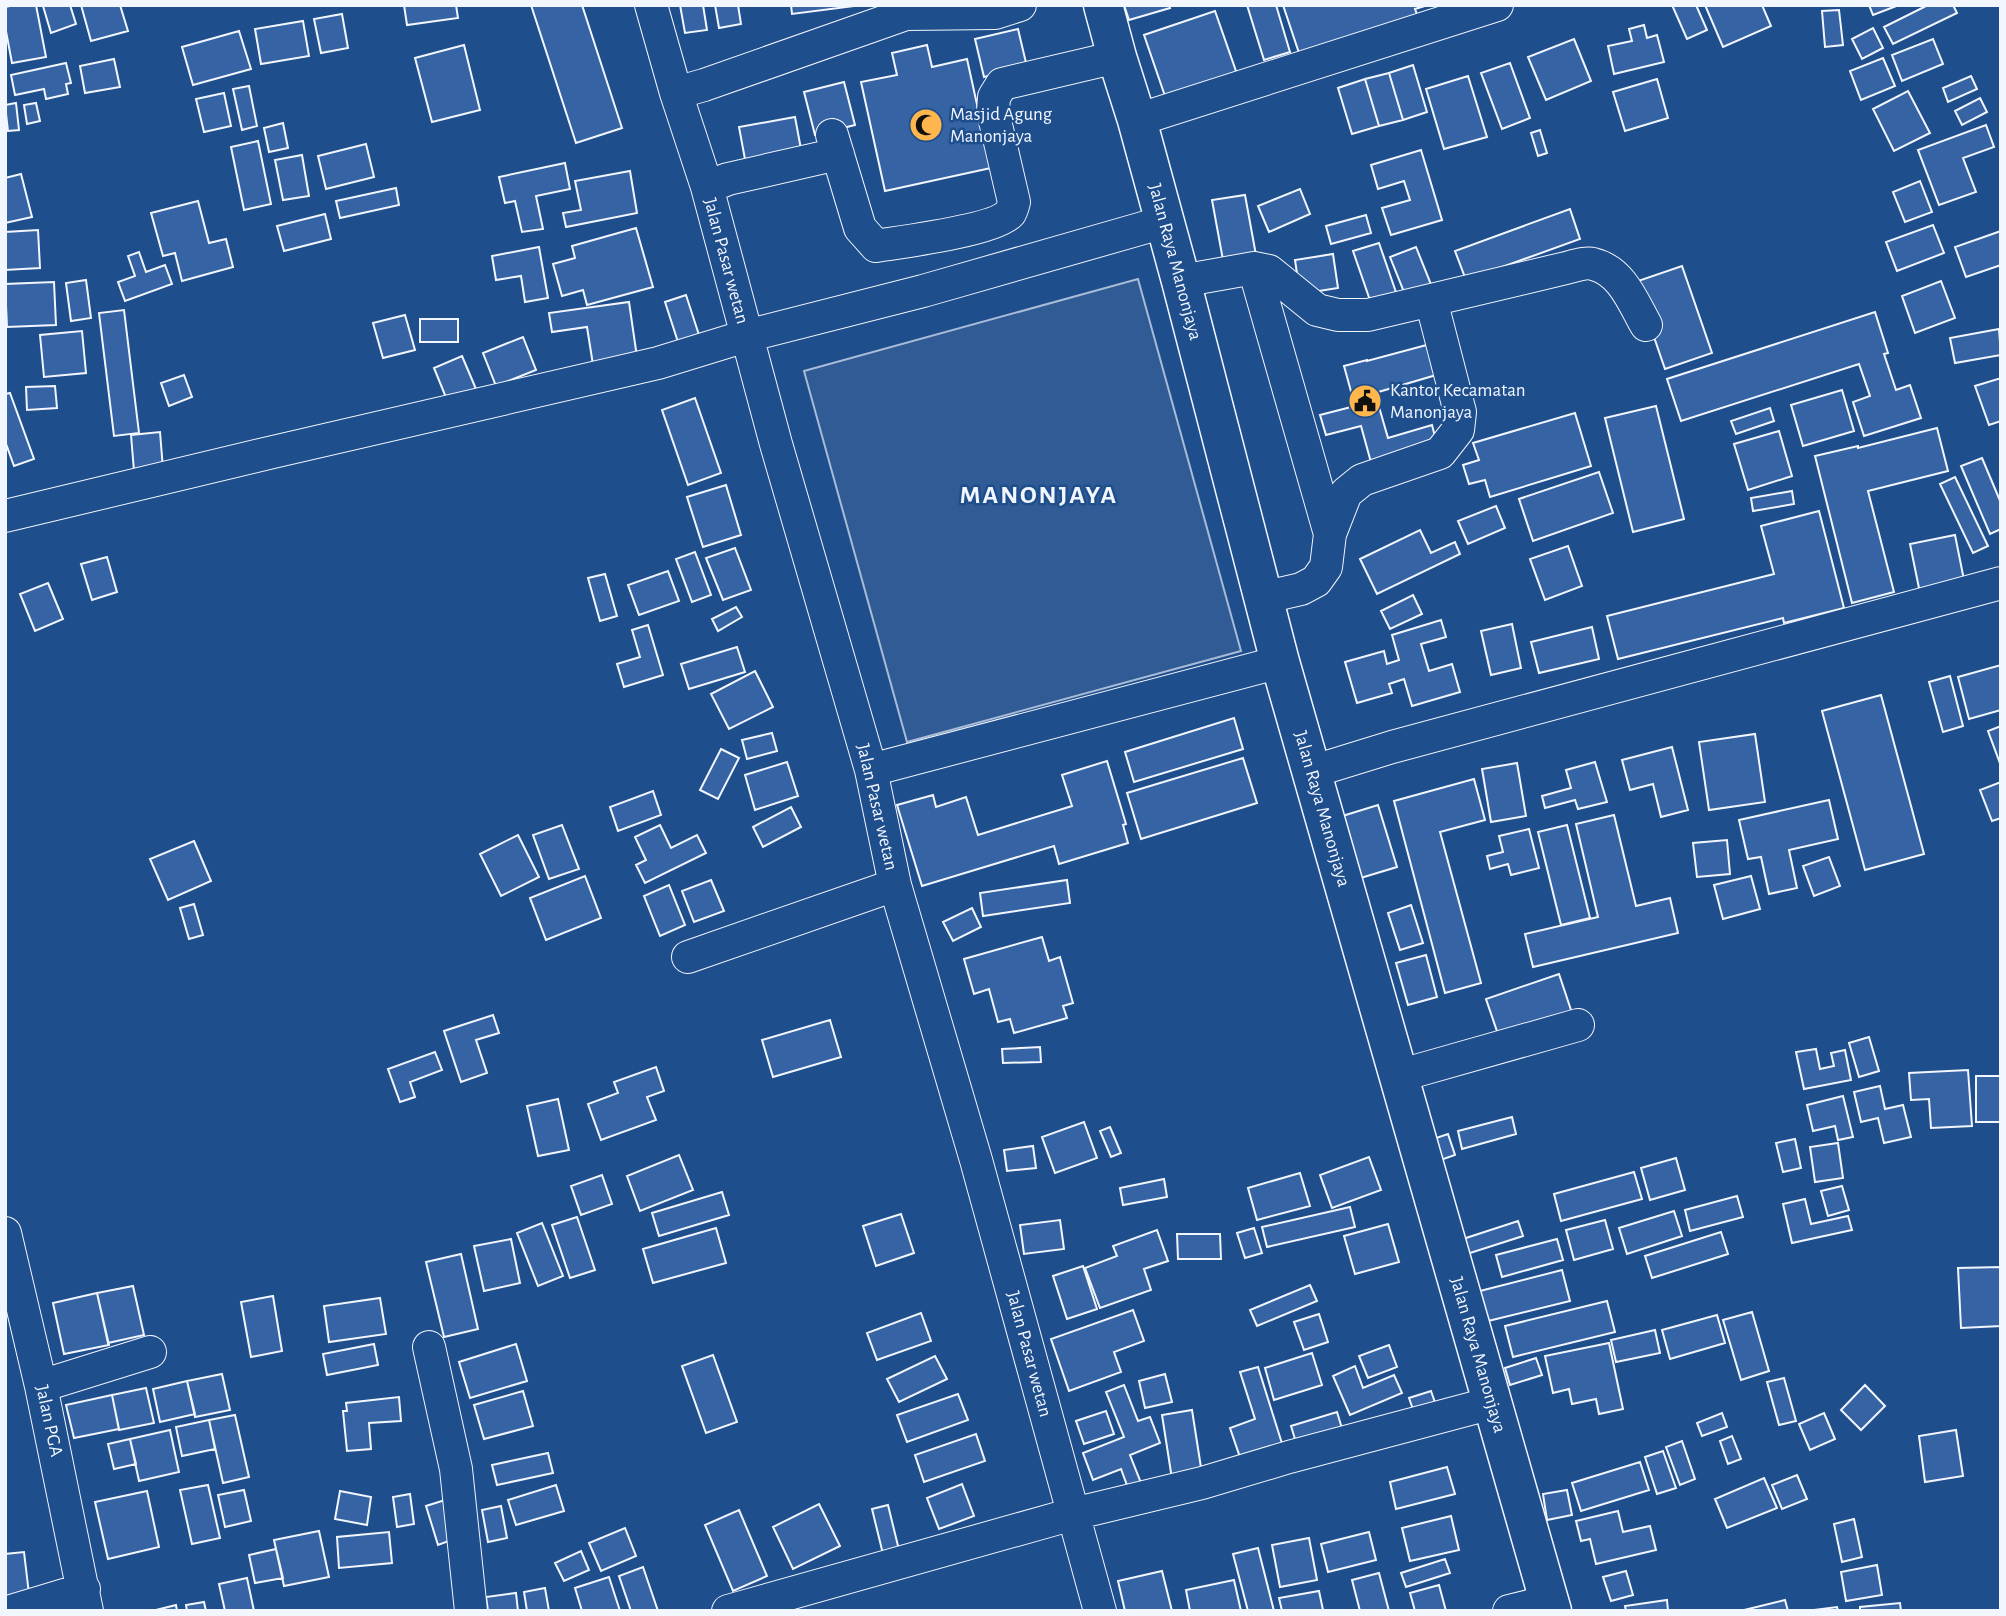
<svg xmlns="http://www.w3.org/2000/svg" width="2006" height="1616" font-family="'Alegreya Sans',sans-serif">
<rect width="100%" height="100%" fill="#1f4e8c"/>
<path fill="#305b95" stroke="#a8bbd7" stroke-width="2" d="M1138,279L1241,651L907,742L804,371Z"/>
<path fill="#3563a3" stroke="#f2f6ff" stroke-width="2" d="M15,5H36L46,57L12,63L5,26V7Z
M70,5L76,24L51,33L43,6Z
M81,5H120L128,31L91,41Z
M404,5H456L458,18L407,25Z
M531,5H582L622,128L576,143Z
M680,5H703L707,30L685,33Z
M715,5H738L741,24L719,28Z
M791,5H862L792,14Z
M1124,5H1169L1170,8L1129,20Z
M1247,5H1276L1290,52L1264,60Z
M1283,5H1428L1415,9L1419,20L1301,59Z
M1672,5H1696L1707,30L1687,39Z
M1705,5H1762L1771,26L1723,47Z
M1869,5H1899L1873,15Z
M1928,5H1953L1957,13L1893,44L1884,27Z
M1839,10L1843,45L1825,47L1822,11Z
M1215,11L1237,74L1166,99L1144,35Z
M342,14L348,48L321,53L314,19Z
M303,21L309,56L261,64L255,29Z
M1644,25L1647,38L1657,35L1664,62L1614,74L1608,46L1632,41L1629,29Z
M1873,28L1883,48L1862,59L1852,39Z
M1018,29L1027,67L984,77L975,39Z
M239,31L251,69L193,85L182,47Z
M1574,39L1591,81L1546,100L1528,57Z
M1933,39L1943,64L1902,81L1892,55Z
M464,45L480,110L432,122L415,58Z
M927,45L932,67L967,59L991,168L885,191L861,82L897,75L892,53Z
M1883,58L1895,86L1861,100L1850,71Z
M114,59L120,87L85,93L80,66Z
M66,63L71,83L66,84L68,94L46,99L44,89L15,95L11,75Z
M1510,63L1530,118L1502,129L1481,73Z
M1413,65L1427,112L1403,120L1389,73Z
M1389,73L1403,120L1379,126L1365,79Z
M1468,76L1487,137L1444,149L1426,89Z
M1971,76L1977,89L1948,102L1943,88Z
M1365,79L1379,126L1352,134L1338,88Z
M1657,79L1668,118L1625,131L1613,92Z
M844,82L855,125L815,135L804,92Z
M249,86L257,126L242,130L233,89Z
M1908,91L1930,133L1894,151L1873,109Z
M224,93L231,126L204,132L196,99Z
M1980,98L1987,112L1962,125L1955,111Z
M16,103L19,130L8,131L5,105Z
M36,103L40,121L27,124L24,105Z
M795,117L803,160L747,170L739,127Z
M283,123L288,148L269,152L264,128Z
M1986,125L1994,147L1963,158L1976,192L1939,205L1918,150Z
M1540,130L1547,153L1538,156L1531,133Z
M258,141L271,204L244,210L231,147Z
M366,144L374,177L326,189L318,156Z
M1421,150L1442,220L1391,235L1382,208L1410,200L1404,181L1378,189L1371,165Z
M302,155L309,196L283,200L275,160Z
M565,163L570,189L536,196L543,229L522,232L515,201L505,203L499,177Z
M630,171L637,213L566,227L563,213L581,210L575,181Z
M21,174L32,217L5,223V178Z
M1920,181L1932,212L1905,222L1893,192Z
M396,188L399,205L340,218L336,201Z
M1300,189L1310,214L1269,232L1258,206Z
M1245,195L1258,266L1225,271L1212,200Z
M198,201L209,243L226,239L233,267L182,281L175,253L163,256L151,213Z
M1570,209L1580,239L1466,280L1455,251Z
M325,214L331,239L284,251L277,226Z
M1366,215L1371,233L1331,244L1326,226Z
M1933,225L1944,253L1897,271L1886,242Z
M636,228L653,287L587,305L583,290L562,296L553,264L575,258L572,246Z
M38,230L40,268L5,270V232Z
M2001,231V265L1966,277L1955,247Z
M1379,243L1398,298L1372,306L1353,251Z
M539,247L548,298L525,302L521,276L496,280L492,256Z
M1416,247L1432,287L1406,297L1390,257Z
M139,252L146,272L165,265L172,284L125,301L118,282L135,276L128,256Z
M1333,254L1338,288L1300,294L1295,260Z
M1682,266L1712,353L1665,369L1635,282Z
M86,280L91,318L71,321L66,283Z
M1941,281L1955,318L1915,333L1902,296Z
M54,282L56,325L7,327L5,284Z
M686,295L700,338L679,345L665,302Z
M629,302L638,364L594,371L587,327L552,332L549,313Z
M124,310L139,433L114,436L99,313Z
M1875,312L1888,353L1884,354L1896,390L1910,385L1921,418L1864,436L1853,402L1870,396L1859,364L1681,421L1667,379Z
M405,315L415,350L383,358L373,323Z
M420,319H458V342H420Z
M1999,329L2001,355L1955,363L1950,338Z
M82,331L86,373L44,377L40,335Z
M523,337L536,370L496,386L483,353Z
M1434,343L1443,373L1375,393L1388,438L1432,425L1438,448L1372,466L1361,426L1326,435L1320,415L1355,406L1344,366L1367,360V361Z
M462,356L476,389L447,400L434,368Z
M184,375L192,397L169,406L161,383Z
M2001,378V421L1989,425L1975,386Z
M55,386L57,408L27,410L26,387Z
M1842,390L1854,431L1803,446L1791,405Z
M10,393L34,459L14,466L5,441V394Z
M695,398L721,473L688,485L662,410Z
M1656,406L1684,519L1633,532L1605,418Z
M1770,408L1774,421L1736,434L1731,421Z
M1575,413L1591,466L1490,497L1485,480L1469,484L1463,465L1479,460L1473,443Z
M1937,428L1948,471L1868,491L1894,592L1852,603L1815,456L1858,446V448Z
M1779,431L1792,476L1748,490L1734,444Z
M160,432L163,469L134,471L131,435Z
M1982,458L2001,503V529L1990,534L1961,466Z
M1599,472L1613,513L1533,541L1519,499Z
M1955,477L1988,546L1973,553L1940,484Z
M726,485L741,535L703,547L687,497Z
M1792,491L1794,504L1753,511L1751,498Z
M1496,506L1505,528L1468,544L1458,521Z
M1819,511L1844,608L1784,623L1783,618L1618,659L1607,616L1774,574L1761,526Z
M1420,530L1431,553L1455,542L1460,554L1377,594L1360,559Z
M1955,535L1966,590L1921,598L1910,544Z
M1568,546L1582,586L1545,600L1530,559Z
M735,548L751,590L723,600L706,558Z
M695,552L711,595L692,602L676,559Z
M107,557L117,592L92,600L81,564Z
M668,571L679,601L639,615L628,585Z
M605,574L617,616L600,621L588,578Z
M48,583L63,619L35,631L20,594Z
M1413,595L1422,614L1390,629L1381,611Z
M736,607L742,617L718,631L712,619Z
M1441,620L1446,637L1421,644L1429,671L1452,664L1460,692L1412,706L1404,679L1389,684L1392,693L1357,703L1345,662L1384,651L1387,664L1399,660L1392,635Z
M1512,624L1521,668L1491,675L1481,631Z
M648,625L663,675L624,687L617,664L640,657L632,630Z
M1592,627L1599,659L1539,673L1531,642Z
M737,647L745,672L689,689L681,664Z
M2001,665V710L1969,719L1958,677Z
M755,671L773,707L729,729L711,694Z
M1950,676L1963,726L1943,732L1929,682Z
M1881,695L1924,854L1865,870L1822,711Z
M1234,718L1243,749L1134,782L1125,752Z
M2001,726V766L1988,731Z
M772,733L777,751L747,759L742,740Z
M1755,734L1765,802L1709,810L1699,742Z
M1672,747L1688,810L1661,817L1653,784L1630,790L1622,760Z
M721,749L739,758L718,799L700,790Z
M1243,758L1257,803L1141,839L1127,793Z
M1107,761L1126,824L1123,825L1128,843L1059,864L1054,846L922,886L897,805L933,795L936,807L966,797L978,835L1072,806L1062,775Z
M787,762L798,796L755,810L745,775Z
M1595,762L1607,802L1578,809L1575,800L1545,808L1542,796L1571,788L1566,770Z
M1517,763L1526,816L1491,822L1482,769Z
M1474,779L1485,820L1440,832L1481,983L1445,993L1394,801Z
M2001,782V818L1992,821L1980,790Z
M653,791L661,815L618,831L610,807Z
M1829,800L1838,839L1789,850L1797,888L1769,894L1761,857L1748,859L1739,820Z
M1378,805L1397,867L1354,880L1336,818Z
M791,807L801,827L763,847L753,827Z
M1614,815L1636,906L1670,898L1678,933L1533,967L1525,934L1598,917L1576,824Z
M562,825L579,869L549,879L533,835Z
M660,825L671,848L697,835L706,853L645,883L636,865L646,860L635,837Z
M1567,825L1590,918L1561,925L1538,832Z
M1529,829L1539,868L1511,875L1508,864L1490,869L1487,856L1503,852L1499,836Z
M518,835L539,877L501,896L480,854Z
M1727,840L1730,874L1697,877L1693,843Z
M194,841L211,881L168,900L150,859Z
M1829,857L1840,886L1814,896L1803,866Z
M585,876L601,918L546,940L530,898Z
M1751,876L1760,909L1723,919L1714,885Z
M711,880L724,911L694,922L682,891Z
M1067,880L1070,903L983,916L980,893Z
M669,885L685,925L660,936L644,896Z
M194,904L203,935L189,939L180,908Z
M1411,905L1423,943L1400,950L1388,913Z
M972,908L981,927L953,941L943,922Z
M1042,937L1049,961L1060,957L1073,1003L1063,1006L1067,1018L1014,1033L1010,1019L998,1022L989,989L974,994L964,959Z
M1426,955L1437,997L1408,1005L1396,963Z
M1559,974L1574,1019L1501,1043L1486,999Z
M493,1015L499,1033L476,1040L487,1073L461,1082L444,1031Z
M830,1020L841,1057L773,1077L762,1040Z
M1869,1037L1879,1071L1859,1077L1849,1043Z
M1040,1047L1041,1062L1003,1063L1002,1049Z
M1816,1049L1820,1069L1834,1066L1831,1053L1845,1050L1851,1080L1804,1089L1796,1052Z
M435,1052L442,1070L410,1082L415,1097L400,1102L388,1069Z
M656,1067L664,1091L647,1097L656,1120L601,1140L588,1104L618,1093L614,1082Z
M1968,1070L1972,1126L1931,1128L1929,1099L1911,1100L1909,1073Z
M1976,1076H2001V1122H1976Z
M1880,1086L1885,1109L1903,1105L1911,1137L1884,1143L1878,1118L1861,1122L1854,1092Z
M1843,1096L1853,1137L1838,1140L1835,1126L1813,1131L1807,1105Z
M558,1099L569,1150L538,1156L527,1106Z
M1512,1117L1516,1134L1462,1149L1458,1131Z
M1084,1122L1097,1158L1055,1173L1042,1137Z
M1110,1127L1121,1153L1111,1157L1100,1131Z
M1448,1134L1455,1155L1432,1163L1424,1142Z
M1795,1139L1801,1168L1783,1172L1776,1143Z
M1838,1143L1843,1178L1815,1182L1810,1147Z
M1033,1146L1036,1168L1007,1171L1004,1150Z
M679,1155L693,1190L640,1211L627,1176Z
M1369,1157L1381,1190L1332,1208L1320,1175Z
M1676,1158L1685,1190L1650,1200L1641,1168Z
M1634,1172L1642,1199L1561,1221L1554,1194Z
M1300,1173L1310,1206L1257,1220L1248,1188Z
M602,1175L612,1204L581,1215L571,1186Z
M1164,1179L1167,1197L1123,1205L1120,1188Z
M1842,1186L1849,1210L1828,1216L1821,1191Z
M722,1192L729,1215L659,1236L652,1213Z
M1737,1196L1743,1217L1690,1231L1685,1210Z
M1805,1199L1811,1224L1848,1216L1852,1230L1792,1243L1783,1204Z
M1350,1207L1355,1227L1267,1247L1262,1227Z
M1674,1211L1682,1236L1627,1254L1619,1228Z
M901,1214L914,1253L876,1266L863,1226Z
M577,1217L595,1270L570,1278L552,1225Z
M1060,1220L1064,1249L1024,1254L1020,1225Z
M1605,1220L1613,1249L1574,1260L1566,1230Z
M1518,1221L1523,1236L1467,1254L1463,1239Z
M542,1223L563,1276L538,1286L517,1233Z
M1388,1224L1399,1262L1355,1274L1344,1236Z
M716,1228L726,1263L653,1283L643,1249Z
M1254,1228L1262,1253L1245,1258L1237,1233Z
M1157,1230L1168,1261L1144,1269L1151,1290L1100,1308L1085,1268L1117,1256L1113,1246Z
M1721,1232L1728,1254L1652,1278L1645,1256Z
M1177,1234H1220L1221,1259H1178Z
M511,1239L520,1283L484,1291L474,1246Z
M1557,1239L1563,1260L1502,1277L1496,1255Z
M461,1254L478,1329L444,1337L426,1262Z
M1083,1266L1097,1309L1067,1319L1053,1276Z
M2001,1267V1326L1961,1328L1958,1268Z
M1562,1270L1570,1301L1484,1322L1476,1292Z
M1310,1285L1317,1301L1257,1326L1250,1310Z
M133,1286L144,1335L108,1343L97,1293Z
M97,1293L109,1345L64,1354L53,1303Z
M273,1296L282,1351L251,1357L241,1302Z
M380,1298L386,1334L329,1342L324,1306Z
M1607,1301L1615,1332L1513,1357L1505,1326Z
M1133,1310L1144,1341L1114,1352L1121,1372L1069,1391L1051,1339Z
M1752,1312L1769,1371L1741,1380L1723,1320Z
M921,1313L931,1341L877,1360L867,1333Z
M1319,1314L1328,1342L1304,1350L1294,1322Z
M1717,1315L1725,1343L1670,1359L1662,1330Z
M1655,1330L1660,1353L1616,1362L1611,1340Z
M1609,1343L1623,1409L1599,1414L1596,1399L1572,1404L1569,1389L1553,1393L1545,1356Z
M374,1344L378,1365L327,1375L323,1354Z
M516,1344L527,1381L470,1398L459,1362Z
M1389,1345L1397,1367L1368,1378L1359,1356Z
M1312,1353L1322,1385L1274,1400L1265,1368Z
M713,1355L737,1422L706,1433L682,1366Z
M935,1356L947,1379L899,1402L887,1379Z
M1536,1358L1542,1375L1510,1385L1505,1368Z
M1355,1366L1363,1388L1394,1375L1402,1393L1350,1415L1333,1376Z
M1258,1367L1285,1453L1243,1466L1230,1428L1255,1419L1240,1372Z
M222,1374L230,1410L195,1417L187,1381Z
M1165,1374L1172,1402L1145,1408L1139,1381Z
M1784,1378L1796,1421L1779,1425L1767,1382Z
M187,1381L195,1414L160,1422L153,1389Z
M1124,1385L1138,1421L1150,1417L1160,1443L1130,1455L1141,1483L1128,1488L1121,1469L1093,1480L1083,1453L1124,1437L1106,1392Z
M1865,1385L1885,1406L1861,1430L1841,1410Z
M146,1388L154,1423L119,1430L112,1395Z
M523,1391L533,1426L484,1439L474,1405Z
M1431,1391L1438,1411L1416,1418L1409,1398Z
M958,1394L968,1420L907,1442L897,1415Z
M112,1395L119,1429L74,1438L66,1405Z
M399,1397L401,1421L369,1423L371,1449L347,1451L343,1411H347L346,1403Z
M1192,1410L1202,1474L1172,1479L1162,1415Z
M1106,1411L1114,1434L1084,1444L1076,1421Z
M1337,1412L1344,1435L1298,1449L1291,1426Z
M1722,1413L1727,1427L1702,1436L1697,1423Z
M1824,1413L1835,1439L1810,1450L1799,1424Z
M235,1415L249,1477L223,1483L209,1420Z
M209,1420L215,1449L182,1456L176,1427Z
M170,1430L179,1472L139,1481L130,1439Z
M1956,1430L1963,1476L1925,1482L1919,1436Z
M976,1434L985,1461L924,1482L915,1455Z
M1732,1436L1741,1459L1728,1464L1720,1441Z
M130,1439L136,1464L114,1469L108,1444Z
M1682,1441L1695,1479L1680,1485L1666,1447Z
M1663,1451L1676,1488L1657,1494L1645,1457Z
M548,1453L553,1473L497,1485L492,1465Z
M1640,1462L1649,1490L1581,1511L1572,1483Z
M1447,1467L1455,1494L1396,1509L1390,1482Z
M1797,1475L1807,1499L1782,1509L1772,1485Z
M1764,1478L1777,1508L1727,1528L1715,1499Z
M962,1484L974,1516L939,1529L927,1498Z
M208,1485L220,1538L192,1544L180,1490Z
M556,1485L564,1511L516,1525L508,1500Z
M244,1490L251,1521L225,1527L218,1495Z
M1567,1490L1572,1515L1547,1520L1543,1494Z
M147,1491L159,1547L108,1559L95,1502Z
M340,1491L371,1497L367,1525L335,1519Z
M410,1494L414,1524L397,1527L393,1497Z
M445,1500L457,1538L438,1545L426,1506Z
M819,1504L840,1546L793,1569L773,1527Z
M888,1505L899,1550L883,1554L872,1509Z
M501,1506L507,1538L488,1542L482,1510Z
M739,1510L767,1576L733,1591L705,1525Z
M1618,1511L1623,1532L1650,1526L1656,1550L1596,1564L1590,1539L1581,1541L1576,1521Z
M1451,1516L1459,1550L1410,1561L1402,1528Z
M1854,1519L1862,1557L1842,1562L1834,1524Z
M625,1528L636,1556L601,1571L589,1543Z
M319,1531L329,1577L284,1586L274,1540Z
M389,1532L392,1563L339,1568L337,1537Z
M1369,1532L1376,1560L1328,1572L1321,1544Z
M1309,1538L1317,1580L1280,1587L1272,1545Z
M1258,1548L1274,1611H1248L1233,1554Z
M276,1549L283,1578L255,1583L249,1555Z
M581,1551L589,1570L564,1581L555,1563Z
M24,1552L29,1594L5,1596V1554Z
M1445,1559L1450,1573L1406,1587L1401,1573Z
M1877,1565L1882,1595L1846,1601L1841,1572Z
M643,1567L658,1611H631L619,1576Z
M1162,1571L1172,1611H1125L1118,1581Z
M1626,1571L1633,1595L1611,1601L1603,1577Z
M1379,1573L1389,1611H1360L1352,1580Z
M609,1577L620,1611H582L575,1588Z
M247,1578L254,1611H225L219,1584Z
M1234,1580L1241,1611H1190L1186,1590Z
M1439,1585L1446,1611H1415L1410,1593Z
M545,1588L549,1611H527L524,1592Z
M1319,1591L1323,1610L1282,1611L1279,1598Z
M516,1593L518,1611H488L486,1597Z
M1667,1600L1668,1611H1626L1625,1606Z
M1785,1600L1788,1611H1740Z
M204,1602L206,1611H187L186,1605Z
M1900,1603L1901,1611H1860V1607Z
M176,1605L177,1611H152Z
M1837,1607L1838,1611H1806Z"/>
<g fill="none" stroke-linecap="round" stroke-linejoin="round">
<defs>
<path id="minor" d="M651,5L676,93L707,187L776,444L871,770L895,885L976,1160L1100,1611
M676,93L704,85L906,14L995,13L1020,5
M1137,120L1497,5
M832,135L860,228L876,246C901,242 996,230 1010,213C1012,210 1013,206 1014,202L993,112L994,97L1002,84L1117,57
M707,187L728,179L838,154
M1254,268L1330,534
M1181,281L1254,268L1269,271L1317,310L1338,315H1368L1566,268C1574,266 1586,262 1593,264C1622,271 1633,302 1646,325
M5,516L273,452L658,363L746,336L923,291L1164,222
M1262,598L1301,589L1316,581L1326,567L1330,534L1346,493L1362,480L1440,453L1458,430L1460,412L1431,300
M871,770L1280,662
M1311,772L1392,747L2001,583
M688,957L895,885
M1398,1076L1578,1025
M5,1233L41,1386L87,1611
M429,1347L456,1469L471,1611
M41,1386L150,1352
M11,1611L84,1589
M728,1611L1073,1514L1202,1483L1289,1457L1492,1403
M1509,1611L1550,1601"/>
<path id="major" d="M1103,5L1117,57L1137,120L1181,281L1280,662L1552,1611"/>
</defs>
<use href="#minor" stroke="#f2f6ff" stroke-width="34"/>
<use href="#major" stroke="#f2f6ff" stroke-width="41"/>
<use href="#minor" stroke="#1f4e8c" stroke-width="32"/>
<use href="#major" stroke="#1f4e8c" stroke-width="38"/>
</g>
<defs>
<symbol id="mosque-disc" viewBox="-11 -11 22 22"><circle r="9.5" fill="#ffb74d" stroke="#1f4e8c"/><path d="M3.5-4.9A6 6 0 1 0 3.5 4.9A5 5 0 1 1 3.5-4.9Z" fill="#111"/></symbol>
<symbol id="civic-disc" viewBox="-11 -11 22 22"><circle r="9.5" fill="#ffb74d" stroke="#1f4e8c"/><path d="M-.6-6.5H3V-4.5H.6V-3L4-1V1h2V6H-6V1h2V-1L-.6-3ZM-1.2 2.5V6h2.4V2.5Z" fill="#111"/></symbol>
</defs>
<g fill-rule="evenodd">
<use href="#mosque-disc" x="907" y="106" width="38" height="38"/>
<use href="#civic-disc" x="1346" y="382" width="38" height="38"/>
</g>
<g text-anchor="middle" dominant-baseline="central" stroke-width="5" stroke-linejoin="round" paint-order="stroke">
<g font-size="19" fill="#f2f6ff" stroke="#1f4e8c" text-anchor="start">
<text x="950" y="114">Masjid Agung<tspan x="950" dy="22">Manonjaya</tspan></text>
<text x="1390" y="390">Kantor Kecamatan<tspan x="1390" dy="22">Manonjaya</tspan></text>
</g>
<g font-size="19" fill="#f2f6ff" stroke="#1f4e8c">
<text transform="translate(726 261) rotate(75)">Jalan Pasar wetan</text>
<text transform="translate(1175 262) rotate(75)">Jalan Raya Manonjaya</text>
<text transform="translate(877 807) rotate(77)">Jalan Pasar wetan</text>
<text transform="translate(1322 809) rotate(74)">Jalan Raya Manonjaya</text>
<text transform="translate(1029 1354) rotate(75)">Jalan Pasar wetan</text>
<text transform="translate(1478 1355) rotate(74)">Jalan Raya Manonjaya</text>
<text transform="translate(49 1421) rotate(78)">Jalan PGA</text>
</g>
<g font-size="26" font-weight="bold" letter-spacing="2" fill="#f2f6ff" stroke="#1f4e8c">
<text x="1039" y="495">MANONJAYA</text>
</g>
</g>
<rect width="2006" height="1616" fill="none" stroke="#f2f6ff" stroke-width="14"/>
</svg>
